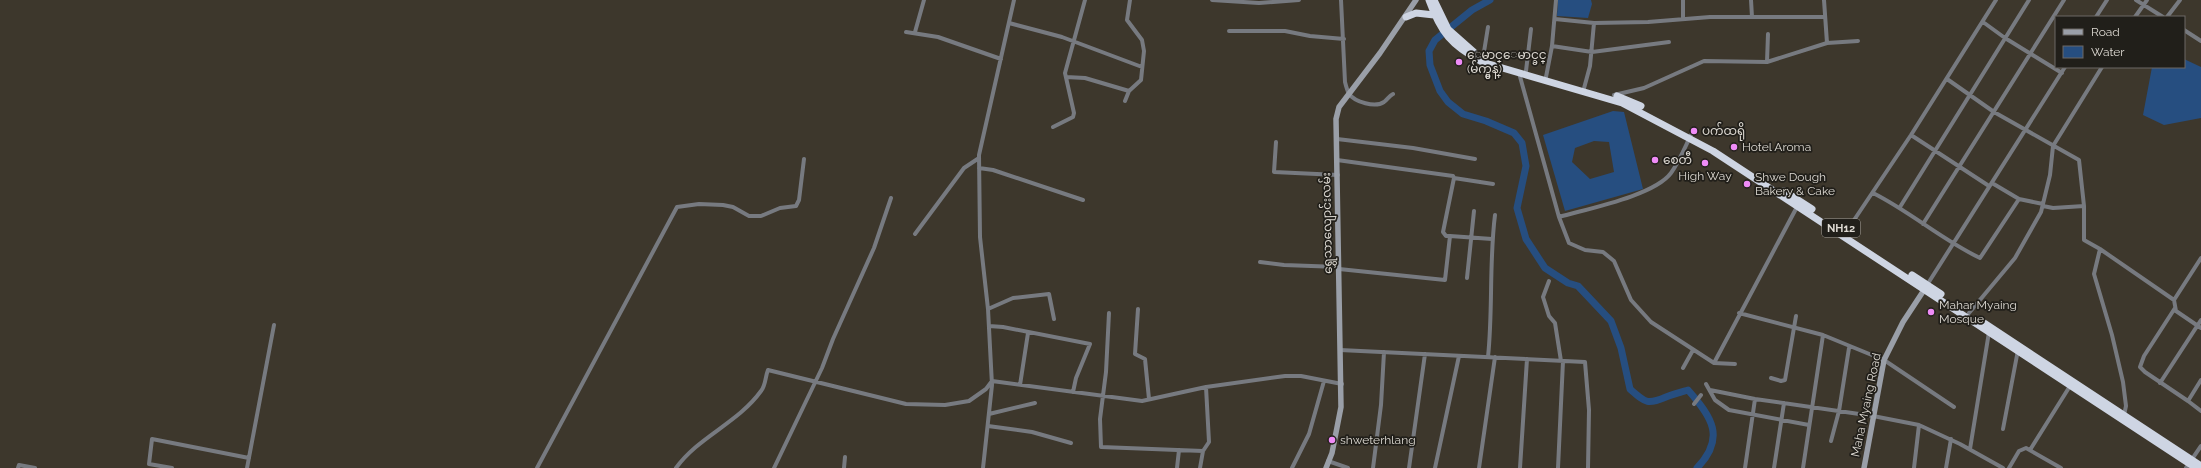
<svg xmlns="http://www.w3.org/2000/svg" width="2201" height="468" font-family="Raleway,'Noto Sans Myanmar',sans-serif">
<rect width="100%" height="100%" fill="#3d372c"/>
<path fill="#264e80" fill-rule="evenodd" d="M1558,0H1591L1592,4L1588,18L1557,16Z
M2184,59L2201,67V118L2164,125L2143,115L2152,67H2184Z
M1613,111L1624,112L1643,189L1565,211L1543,135ZM1594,141L1609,142L1614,172L1590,179L1572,162L1575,148Z"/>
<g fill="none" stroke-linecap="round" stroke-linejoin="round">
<path stroke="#264e80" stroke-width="7" d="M1490,0L1472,10L1435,40L1429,51L1430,65L1440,91L1448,102L1463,114L1486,121L1514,133L1522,143L1526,166L1517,208L1526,239L1545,268L1568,283L1578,286L1611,321L1621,348L1630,389C1646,403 1647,405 1666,397C1673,394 1681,392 1688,390C1712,417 1726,438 1697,468"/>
<path stroke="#777a80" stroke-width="4" d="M1212,0L1259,3L1299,0
M1341,0L1345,82C1346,86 1347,90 1349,94C1355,102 1375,108 1384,102C1388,99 1389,96 1393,94
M1751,0L1752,17
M2136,0L2163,17
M2096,17L2107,0
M2135,17L2147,0
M2167,17L2180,0
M1555,19L1594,23L1648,22L1710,17H1825
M1683,19V0
M1983,22L2005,38L2062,73
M1009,23L1062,37L1142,67
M2184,30L2201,41
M1229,31H1285L1310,36L1344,39
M906,32L938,37L1001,59
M915,32L924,0
M1827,43L1858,41
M1552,46L1592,52L1669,42
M1483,58L1488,27
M1767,62L1768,34
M1526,71L1531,29
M1519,73L1559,217L1569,243L1585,250L1603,252L1614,261L1631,300L1651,322L1714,363L1735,364
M1066,77L1085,78L1129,91
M1546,77L1552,46L1556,0
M1947,79L1994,112L2079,160L2084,206V240L2100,249L2094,274L2112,335L2123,382L2126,406L2124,415
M1583,92L1590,66L1594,23
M1614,95L1644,88L1704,61L1767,62L1827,43L1824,0
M1125,101L1129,91L1141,80L1144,51L1142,40L1127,20L1130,0
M1053,127L1073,117L1074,113L1065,73L1085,0
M1911,135L1989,186
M1337,139L1413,148L1475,159
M1276,142L1274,172L1338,175
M1337,160L1453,176L1454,178L1443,232L1446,236H1450L1445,280L1339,269
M979,168L993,170L1083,200
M1454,178L1493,184
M1992,183L2019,199L2043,204
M1873,193C1911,212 1942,240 1980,258L2019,199
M2043,206L2053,208L2084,206
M1900,207L2029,0
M1559,217C1586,209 1654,196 1671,173C1679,162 1685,147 1691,135
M1923,224L2064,0
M1846,232L1911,135L1996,0
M915,234L964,168L979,158
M1450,236L1492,239
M2100,249L2174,300
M2201,258L2174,300L2176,311L2201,328
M1260,262L1284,265L1339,267
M1467,278L1474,211
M1549,281L1543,297L1549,316L1555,323L1561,361
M1927,285L2065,67
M2175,308L2144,356L2140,367L2145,372L2188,401
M988,309L1013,298L1049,294L1054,319
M1138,309L1135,354L1145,359L1149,399
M1109,313L1106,372L1100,419L1101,447L1203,451
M1739,313L1823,335L1884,360L1954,407
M1969,313L2015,258L2041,212L2050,175L2053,146L2102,67
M989,326L1003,327L1090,344L1076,378L1073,392
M1340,350L1585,362L1589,410L1588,468
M1488,357C1493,310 1489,262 1495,215
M1714,363L1798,205
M1683,368L1693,350
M1771,378L1781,381L1785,380L1796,316
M2201,380L2188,401L2201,411
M2160,383L2201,320
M1706,384L1715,400L1729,410L1809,425
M1020,385L1028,333
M1710,390L1755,399L1873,416L1919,425L1960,444L2003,468
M1694,404L1701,395
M989,414L1035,403
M988,426L1032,432L1071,443
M2003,429L2018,350
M1831,441L1839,411L1849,348
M1970,449L1989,332
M2030,450L2070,386
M1328,461L1348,468
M18,468L19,465L35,468
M172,468L149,464L152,439L249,458
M247,468L274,325
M537,468L677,207L699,204L723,205L733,207L749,216H761L780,208L796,206L799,200L804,159
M676,468C698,437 738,423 761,391C766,385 765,377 768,370L906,404L945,405L969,401L986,389L992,381L1142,401L1206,387L1285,376H1301L1342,384
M774,468L822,368L833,339L874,248L891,198
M844,468L845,457
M983,468L992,385L988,309L980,237L979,155L1014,0
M1177,468L1179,450
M1200,468L1203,451L1209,442L1206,387
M1292,468L1309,434L1324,381
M1373,468L1381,405L1384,352
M1409,468L1425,354
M1435,468L1459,356
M1479,468L1495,357
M1520,468L1527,359
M1558,468L1563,361
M1745,468L1755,399
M1774,468L1784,403
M1803,468L1823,335
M1914,468L1919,425
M1946,468L1951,439
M2009,468L2019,451L2026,448L2061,468
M2186,468L2201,446"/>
<path stroke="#9a9fa8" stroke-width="5.5" d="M1326,468L1332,453L1341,407L1336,119L1339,107L1380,53L1416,0
M1864,468L1884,360L1903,322L1926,287"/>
<path stroke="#ced5e3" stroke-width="7" d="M1429,0C1441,33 1451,45 1482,62L1622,103L1713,151L2196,468
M1434,0L1448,29L1474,52
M1406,17L1416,13L1434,15
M1617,96L1641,106
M1784,191L1812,209
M1912,275L1941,294
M1984,323L2201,466"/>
</g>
<g fill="#ef8bf7" stroke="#211f1a" stroke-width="1.5">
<circle cx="1459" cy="62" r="4"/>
<circle cx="1694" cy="131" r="4"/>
<circle cx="1734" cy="147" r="4"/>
<circle cx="1655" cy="160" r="4"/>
<circle cx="1705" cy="163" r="4"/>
<circle cx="1747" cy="184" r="4"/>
<circle cx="1931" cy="312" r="4"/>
<circle cx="1332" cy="440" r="4"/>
</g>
<g text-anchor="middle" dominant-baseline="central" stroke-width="3.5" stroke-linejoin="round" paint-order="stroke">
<rect fill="#211f1a" stroke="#a5a19b" stroke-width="1" x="1822" y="219" width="38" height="18" rx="3"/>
<g font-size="11" font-weight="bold" fill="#ddd9d2">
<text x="1841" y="228">NH12</text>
</g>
<g font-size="12" fill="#ddd9d2" stroke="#211f1a" text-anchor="start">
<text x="1467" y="55">ေမာင္ေမာင္ခင္<tspan x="1467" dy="14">(မ်က္မွန္)</tspan></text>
<text x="1702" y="131">ပက်ထရို</text>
<text x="1742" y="147">Hotel Aroma</text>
<text x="1663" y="160">စေတီ</text>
<text x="1705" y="176" text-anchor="middle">High Way</text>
<text x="1755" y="177">Shwe Dough<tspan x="1755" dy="14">Bakery &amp; Cake</tspan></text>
<text x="1939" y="305">Mahar Myaing<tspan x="1939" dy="14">Mosque</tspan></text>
<text x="1340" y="440">shweterhlang</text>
</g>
<g font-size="12" fill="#ddd9d2" stroke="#211f1a">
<text transform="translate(1327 223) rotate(-91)">ရွှေသာလျောင်းလမ်း</text>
<text transform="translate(1866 405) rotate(-78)">Maha Myaing Road</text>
</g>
</g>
<rect x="2055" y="16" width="130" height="52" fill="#211f1a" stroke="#6c6964"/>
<rect x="2063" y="29" width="20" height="6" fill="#9a9fa8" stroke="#6c6964"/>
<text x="2091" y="36" font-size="12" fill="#ddd9d2">Road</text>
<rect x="2063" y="46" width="20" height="12" fill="#264e80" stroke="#6c6964"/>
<text x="2091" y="56" font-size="12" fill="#ddd9d2">Water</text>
</svg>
